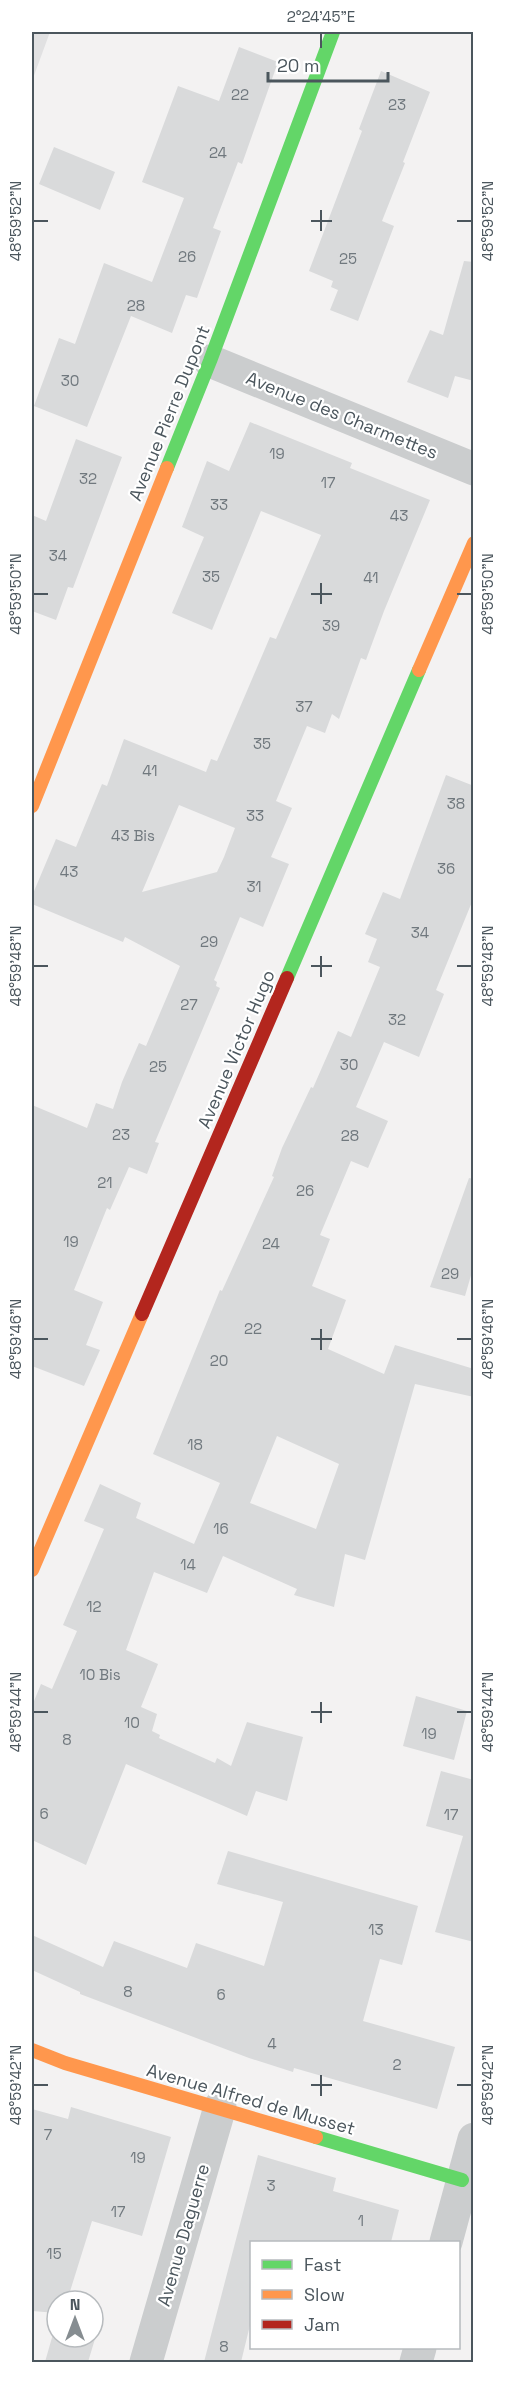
<svg xmlns="http://www.w3.org/2000/svg" width="505" height="2394" font-family="'Space Grotesk',sans-serif">
<rect width="100%" height="100%" fill="#f3f2f2"/>
<path fill="#e1e1e2" d="M32,32H50L32,81Z"/>
<path fill="#d9dadb" fill-rule="evenodd" d="M239,47L278,62L242,164L238,162L213,228L221,231L197,298L186,295L172,333L131,316L87,427L34,406L59,338L75,344L104,263L152,282L184,198L142,182L178,86L219,101Z
M381,71L430,92L403,162L405,163L382,221L394,226L358,321L330,310L338,290L331,287L333,281L309,271L362,131L359,129Z
M54,147L115,172L100,210L39,184Z
M464,261L474,262V381L455,376L448,398L407,382L430,330L443,335Z
M250,422L352,463L350,468L430,500L384,611L366,660L361,658L339,719L332,714L325,733L307,726L276,801L292,808L271,857L289,864L263,927L240,917L214,980L217,982L216,986L220,988L155,1142L159,1143L147,1174L129,1167L110,1210L107,1208L74,1290L103,1302L86,1345L100,1350L84,1386L32,1366V1105L87,1128L96,1103L113,1109L122,1082L139,1043L146,1046L180,966L125,937L123,942L32,904V896L56,839L76,847L102,784L107,786L124,739L206,772L211,759L217,761L270,637L276,639L321,535L261,511L212,630L172,613L204,537L182,527L207,461L229,471ZM179,805L235,828L224,857L217,872L142,892Z
M76,439L122,457L73,588L68,587L56,620L32,611V515L46,521Z
M446,775L474,786V897L436,990L444,994L419,1057L384,1042L356,1107L388,1121L368,1168L351,1161L320,1235L330,1239L312,1286L346,1300L328,1349L384,1374L395,1345L474,1369V1397L415,1384L365,1560L345,1554L334,1607L294,1595L297,1589L223,1556L207,1593L154,1572L126,1650L158,1664L141,1707L157,1714L152,1731L160,1735L159,1738L215,1763L217,1758L231,1766L247,1722L303,1737L287,1801L256,1791L247,1816L126,1764L86,1865L32,1840V1706L41,1684L52,1689L77,1631L63,1625L104,1529L84,1521L100,1484L141,1503L136,1518L194,1544L220,1483L153,1454L220,1290L222,1291L274,1177L272,1176L282,1148L311,1087L313,1088L338,1031L351,1037L380,967L368,962L377,939L365,934L383,892L400,899ZM277,1436L339,1464L316,1529L250,1503Z
M469,1178L474,1179V1265L465,1296L430,1287Z
M416,1696L467,1711L454,1760L403,1746Z
M441,1771L474,1780V1942L435,1932L463,1836L426,1826Z
M228,1851L418,1906L402,1965L380,1959L363,2021L455,2047L437,2109L294,2068L293,2072L249,2058L80,1994V1992L32,1970V1935L103,1967L114,1941L187,1968L196,1943L264,1966L283,1902L217,1884Z
M71,2107L171,2137L142,2236L92,2221L67,2301H57V2313L32,2311V2109L68,2119Z
M258,2155L336,2178L333,2191L399,2210L391,2242H252V2317L241,2362H204Z
M57,2320V2337H93V2327L98,2329L88,2362H45Z"/>
<g fill="none" stroke-linecap="round" stroke-linejoin="round">
<path stroke="#cbcdce" stroke-width="33" d="M210,361L474,469
M446,2242L474,2139
M146,2362L220,2107
M416,2362L420,2348"/>
<path stroke="#63d668" stroke-width="14" d="M167,468L210,361L333,32
M287,978L419,670
M316,2137L462,2180"/>
<path stroke="#ff974d" stroke-width="14" d="M419,670L474,543
M32,806L167,468
M32,1570L142,1314
M32,2050L65,2063L316,2137"/>
<path stroke="#b3261e" stroke-width="14" d="M142,1314L287,978"/>
</g>
<path fill="none" stroke="#4b565d" stroke-width="2" d="M321,33V48M321,210V231M33,221H48M311,221H332M457,221H472M321,583V604M33,594H48M311,594H332M457,594H472M321,956V977M33,966H48M311,966H332M457,966H472M321,1329V1350M33,1339H48M311,1339H332M457,1339H472M321,1702V1723M33,1712H48M311,1712H332M457,1712H472M321,2075V2096M33,2085H48M311,2085H332M457,2085H472"/>
<g text-anchor="middle" dominant-baseline="central" stroke-width="4.5" stroke-linejoin="round" paint-order="stroke">
<g font-size="15" fill="#70787e">
<text x="240" y="94">22</text>
<text x="397" y="104">23</text>
<text x="218" y="152">24</text>
<text x="187" y="256">26</text>
<text x="348" y="258">25</text>
<text x="136" y="305">28</text>
<text x="70" y="380">30</text>
<text x="277" y="453">19</text>
<text x="88" y="478">32</text>
<text x="328" y="482">17</text>
<text x="219" y="504">33</text>
<text x="399" y="515">43</text>
<text x="58" y="555">34</text>
<text x="211" y="576">35</text>
<text x="371" y="577">41</text>
<text x="331" y="625">39</text>
<text x="304" y="706">37</text>
<text x="262" y="743">35</text>
<text x="150" y="770">41</text>
<text x="456" y="803">38</text>
<text x="255" y="815">33</text>
<text x="133" y="835">43 Bis</text>
<text x="446" y="868">36</text>
<text x="69" y="871">43</text>
<text x="254" y="886">31</text>
<text x="420" y="932">34</text>
<text x="209" y="941">29</text>
<text x="189" y="1004">27</text>
<text x="397" y="1019">32</text>
<text x="349" y="1064">30</text>
<text x="158" y="1066">25</text>
<text x="121" y="1134">23</text>
<text x="350" y="1135">28</text>
<text x="105" y="1182">21</text>
<text x="305" y="1190">26</text>
<text x="71" y="1241">19</text>
<text x="271" y="1243">24</text>
<text x="450" y="1273">29</text>
<text x="253" y="1328">22</text>
<text x="219" y="1360">20</text>
<text x="195" y="1444">18</text>
<text x="221" y="1528">16</text>
<text x="188" y="1564">14</text>
<text x="94" y="1606">12</text>
<text x="100" y="1674">10 Bis</text>
<text x="132" y="1722">10</text>
<text x="429" y="1733">19</text>
<text x="67" y="1739">8</text>
<text x="44" y="1813">6</text>
<text x="451" y="1814">17</text>
<text x="376" y="1929">13</text>
<text x="128" y="1991">8</text>
<text x="221" y="1994">6</text>
<text x="272" y="2043">4</text>
<text x="397" y="2064">2</text>
<text x="48" y="2134">7</text>
<text x="138" y="2157">19</text>
<text x="271" y="2185">3</text>
<text x="118" y="2211">17</text>
<text x="361" y="2220">1</text>
<text x="54" y="2253">15</text>
<text x="224" y="2346">8</text>
</g>
<g font-size="18" fill="#4b565d" stroke="#fff">
<text transform="translate(169 413) rotate(-68)">Avenue Pierre Dupont</text>
<text transform="translate(342 415) rotate(22)">Avenue des Charmettes</text>
<text transform="translate(236 1049) rotate(-67)">Avenue Victor Hugo</text>
<text transform="translate(251 2099) rotate(16)">Avenue Alfred de Musset</text>
<text transform="translate(183 2235) rotate(-74)">Avenue Daguerre</text>
</g>
</g>
<rect width="505" height="2394" fill="none" stroke="#ffffff" stroke-width="66"/>
<rect x="250" y="2241" width="210" height="108" fill="#ffffff" stroke="#b7bbbe" stroke-width="1.5"/>
<rect x="262" y="2260" width="30" height="9" fill="#63d668" stroke="#b7bbbe" stroke-width="1.5"/>
<text x="304" y="2271" font-size="18" fill="#4b565d">Fast</text>
<rect x="262" y="2290" width="30" height="9" fill="#ff974d" stroke="#b7bbbe" stroke-width="1.5"/>
<text x="304" y="2301" font-size="18" fill="#4b565d">Slow</text>
<rect x="262" y="2320" width="30" height="9" fill="#b3261e" stroke="#b7bbbe" stroke-width="1.5"/>
<text x="304" y="2331" font-size="18" fill="#4b565d">Jam</text>
<g transform="translate(75 2319)"><circle r="28" fill="#ffffff" stroke="#b7bbbe" stroke-width="1.5"/>
<path d="M0-4.5L10 22L0 15L-10 22Z" fill="#868d91"/>
<text y="-9" font-size="16" font-weight="bold" text-anchor="middle" fill="#4b565d">N</text>
</g>
<path d="M268 72v9h120v-9" fill="none" stroke="#4b565d" stroke-width="3"/>
<text x="277" y="72" font-size="18" fill="#4b565d" stroke="#ffffff" stroke-width="4.5" paint-order="stroke">20 m</text>
<rect x="33" y="33" width="439" height="2328" fill="none" stroke="#4b565d" stroke-width="2"/>
<g font-size="15" text-anchor="middle" fill="#4b565d">
<text x="321" y="22">2°24'45"E</text>
<text transform="translate(16 221) rotate(-90)" y="5">48°59'52"N</text>
<text transform="translate(488 221) rotate(-90)" y="5">48°59'52"N</text>
<text transform="translate(16 594) rotate(-90)" y="5">48°59'50"N</text>
<text transform="translate(488 594) rotate(-90)" y="5">48°59'50"N</text>
<text transform="translate(16 966) rotate(-90)" y="5">48°59'48"N</text>
<text transform="translate(488 966) rotate(-90)" y="5">48°59'48"N</text>
<text transform="translate(16 1339) rotate(-90)" y="5">48°59'46"N</text>
<text transform="translate(488 1339) rotate(-90)" y="5">48°59'46"N</text>
<text transform="translate(16 1712) rotate(-90)" y="5">48°59'44"N</text>
<text transform="translate(488 1712) rotate(-90)" y="5">48°59'44"N</text>
<text transform="translate(16 2085) rotate(-90)" y="5">48°59'42"N</text>
<text transform="translate(488 2085) rotate(-90)" y="5">48°59'42"N</text>
</g>
</svg>
